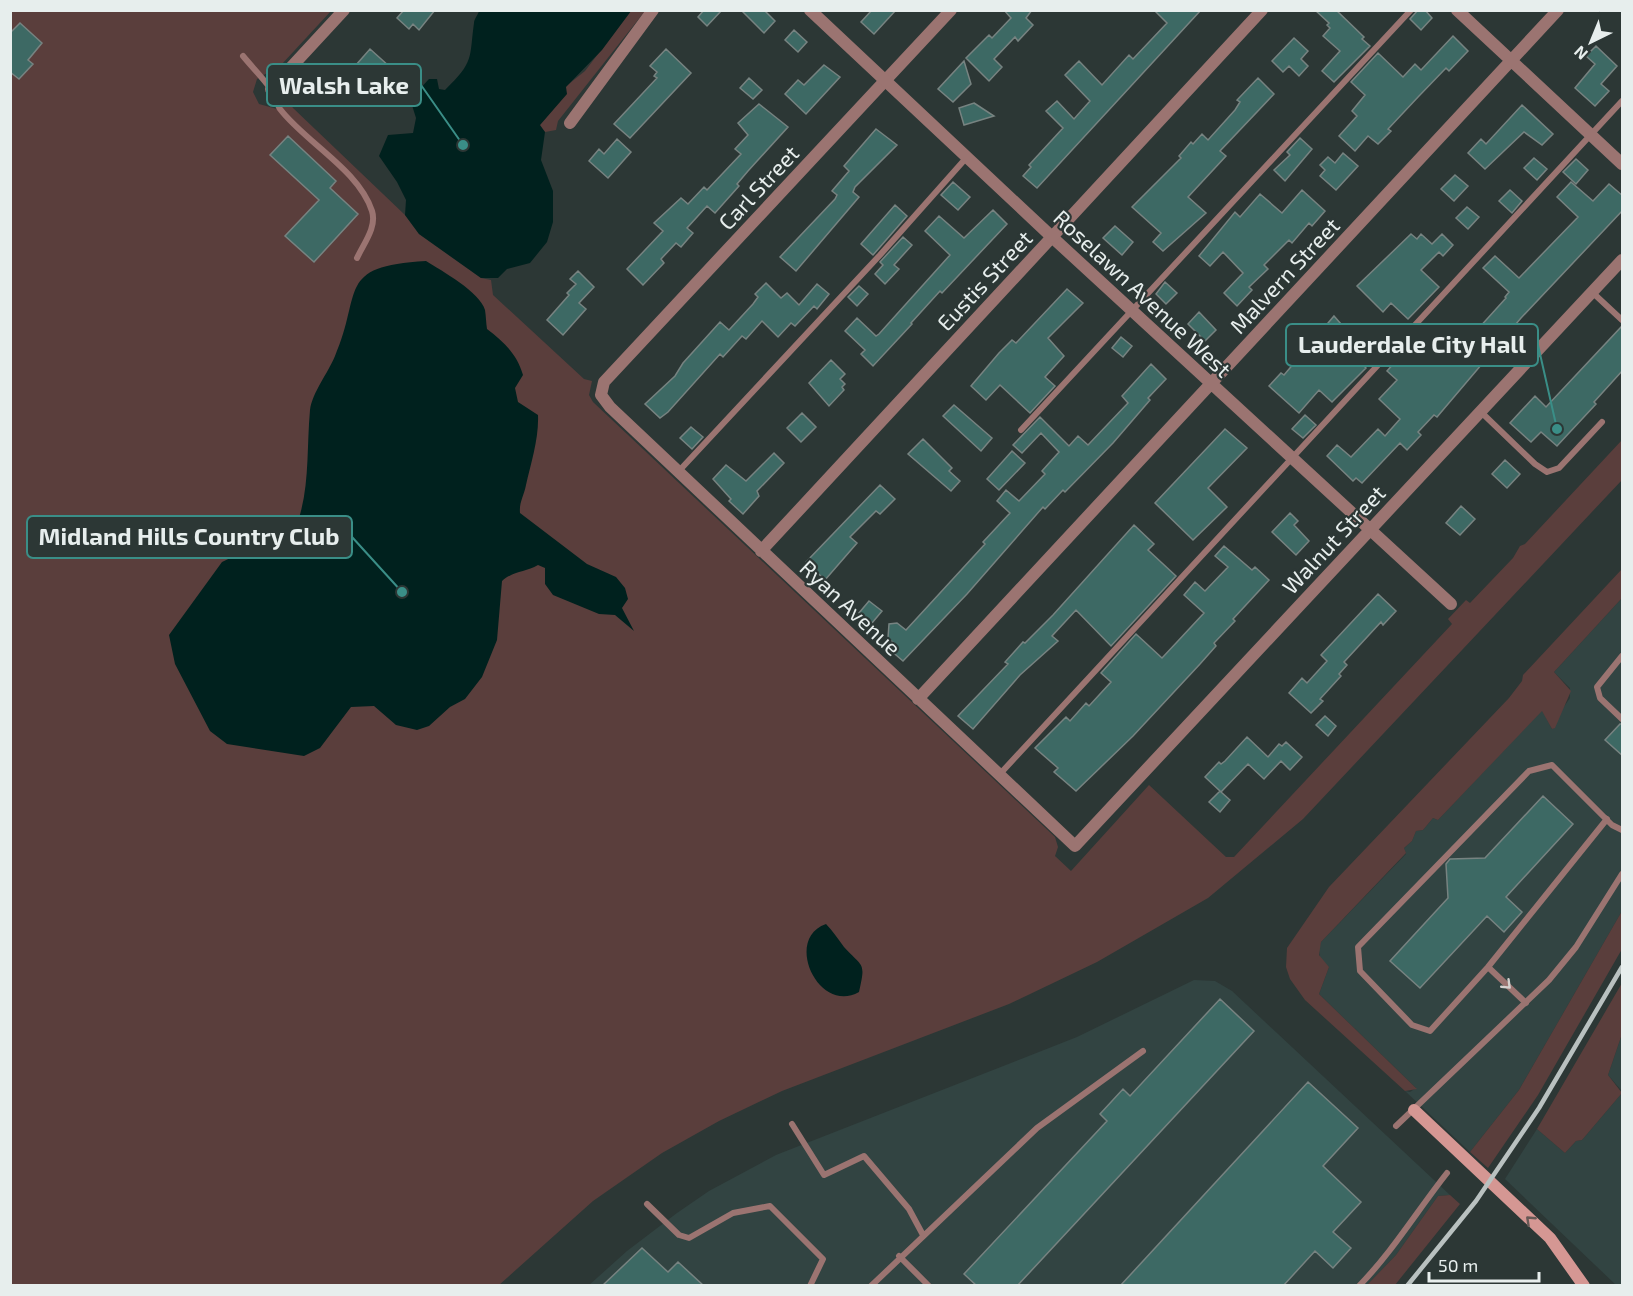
<svg xmlns="http://www.w3.org/2000/svg" width="1633" height="1296" font-family="'Exo 2',sans-serif">
<rect width="100%" height="100%" fill="#2c3735"/>
<path fill="#324442" d="M1622,598V911L1519,1090L1470,1152L1405,1091L1410,1092L1416,1088L1319,994L1329,967L1320,960L1319,949L1321,942L1406,854L1404,848L1412,841L1416,831L1423,830L1433,818L1438,820L1542,710L1552,729L1554,728L1559,714L1570,698V688L1554,672Z
M1194,980L1215,981L1232,991L1450,1195L1438,1196L1396,1255L1367,1285L588,1286L627,1251L677,1213L709,1191L776,1155L1077,1037Z
M1622,1034V1091L1608,1075Z
M1622,1093V1285H1616L1505,1179L1537,1129L1565,1153L1576,1141L1582,1140Z"/>
<path fill="#5a3e3c" d="M10,11H331L282,64L257,79L253,92L259,104L277,109L288,101L293,108L405,215L419,234L481,278L491,280L493,295L584,379L592,381L589,395L593,402L1055,837L1058,847L1055,856L1071,871L1149,785L1226,857H1234L1452,624L1448,619L1466,600L1470,603L1513,558L1520,546L1525,544L1622,440V480L1303,819L1208,898L1097,962L1009,1004L782,1091L719,1121L662,1153L593,1201L499,1285H11Z
M631,11H645L558,121L556,130L545,132L539,126L554,108L565,87L585,71Z
M1622,569V598L1554,672L1571,691L1555,728L1552,729L1542,711L1438,820L1433,818L1423,830L1416,831L1412,841L1404,848L1406,853L1321,942L1319,955L1329,967L1319,994L1417,1089L1405,1091L1305,1000L1290,979L1286,967L1287,948L1329,887L1509,698L1522,681L1523,675Z
M1622,911V949L1538,1095L1488,1168L1470,1152L1519,1090Z
M1622,983V1034L1608,1075L1622,1093L1582,1140L1576,1141L1565,1153L1537,1129Z
M1450,1195L1460,1204L1395,1285H1367L1396,1255L1438,1196Z"/>
<path fill="#00211e" d="M479,11H631L602,50L566,87L567,94L540,125L545,132L541,160L553,191V222L547,242L530,263L507,269L498,278H481L419,234L405,215L406,200L397,182L379,156L388,135L413,133L416,118L411,102L416,93L429,79H437L439,89L445,90C475,61 469,58 474,23C474,19 478,15 479,11Z
M426,261C442,271 480,292 485,310C486,316 486,323 487,329C504,342 517,354 523,375L515,388L518,402L538,415C539,438 531,463 526,485C524,496 519,502 520,513L587,564L616,577L625,588L628,599L622,608L634,631L615,615L599,614L553,595L545,584V568L538,565C526,572 513,571 502,581L497,640L482,677L465,699L450,707L429,726L417,730L396,725L374,706L351,707L320,748L304,756L227,744L210,731L175,664L169,635L222,562L251,548L292,536C311,496 306,454 310,410C312,393 328,373 335,356C363,292 335,266 426,261Z
M826,924C833,931 838,939 844,947C863,968 866,961 859,992C819,1015 783,939 826,924Z"/>
<path fill="#3d6964" stroke="#778381" stroke-width="1.5" d="M404,10H435L419,30L413,24L409,29L397,18Z
M704,10H722L707,26L698,17Z
M741,10H764L775,21L764,33Z
M872,10H896L874,34L861,22Z
M1004,10H1032L1026,18L1033,25L1018,41L1015,37L994,59L1002,67L989,81L966,58L989,35L992,38L1011,18Z
M1154,10H1201L1037,188L1023,176L1031,167L1029,165L1063,128L1046,111L1057,101L1074,119L1090,101L1065,75L1079,61L1102,85L1129,55L1133,59L1167,23Z
M1315,10H1336L1364,37L1362,39L1370,46L1334,82L1322,71L1340,51L1323,36L1330,28L1327,25L1329,23Z
M1418,10H1425L1432,18L1421,30L1410,19Z
M20,23L42,43L28,60L33,64L19,79L10,72V33Z
M794,30L807,42L798,52L785,40Z
M1453,36L1468,51L1449,71L1446,68L1419,96L1388,129L1391,131L1378,144L1368,136L1355,151L1339,136L1357,116L1352,111L1365,95L1351,82L1378,53L1403,77L1415,64L1421,70Z
M1294,38L1308,51L1301,59L1308,66L1299,76L1289,66L1283,72L1272,61Z
M1596,46L1617,66L1601,84L1609,91L1595,106L1575,88L1595,64L1586,56Z
M370,49L390,67L365,95L352,83L363,71L356,65Z
M666,49L691,73L630,138L614,124L657,78L654,76L657,72L650,66Z
M964,61L971,84L953,102L938,89Z
M824,65L840,77L806,114L785,94L798,80L804,85Z
M749,78L762,90L753,99L740,88Z
M1258,78L1274,94L1220,151L1226,156L1188,197L1206,213L1163,251L1153,242L1161,233L1132,207L1181,158L1179,156L1191,142L1193,144L1202,134L1208,140L1235,110L1240,102L1237,100Z
M974,103L994,116L964,125L959,108Z
M759,104L788,127L748,171L737,184L739,186L715,213L707,206L687,228L693,233L681,247L676,243L661,259L664,263L643,285L627,269L663,231L654,223L681,198L688,204L704,187L707,190L741,154L735,149L748,135L738,123Z
M1522,105L1553,134L1542,145L1524,132L1485,169L1468,153L1481,139L1486,144Z
M876,129L897,145L855,187L853,192L859,197L796,271L780,257L835,199L837,195L832,191L849,171L844,166Z
M288,136L336,181L330,188L358,214L314,262L285,236L319,200L270,155Z
M1300,138L1312,149L1285,181L1274,170L1290,155L1287,152Z
M617,139L631,152L608,178L589,161L599,149L604,154Z
M1343,153L1358,166L1336,190L1320,176L1325,170L1320,165L1328,157L1335,163Z
M1534,158L1547,169L1537,180L1524,168Z
M1576,159L1588,170L1576,184L1563,172Z
M1455,175L1468,186L1454,201L1441,189Z
M953,182L970,197L958,210L941,195Z
M1571,182L1593,201L1609,184L1623,196V210L1521,318L1437,417L1434,415L1418,432L1421,435L1407,450L1400,443L1362,483L1356,478L1353,481L1327,456L1337,445L1351,457L1378,429L1385,436L1400,419L1379,399L1397,380L1387,371L1420,334L1449,361L1506,298L1505,297L1509,292L1483,268L1495,256L1519,278L1578,217L1557,197Z
M1302,190L1325,211L1312,226L1309,223L1292,243L1289,240L1264,265L1268,269L1249,287L1252,290L1237,306L1224,293L1243,273L1223,252L1210,266L1199,256L1235,212L1240,217L1260,194L1282,213Z
M1510,190L1522,201L1512,213L1499,201Z
M895,205L907,216L873,255L861,244Z
M1467,207L1479,217L1468,229L1456,218Z
M993,210L1007,224L942,293L940,291L911,323L912,324L873,366L861,354L865,350L845,331L857,318L876,336L879,334L950,255L925,231L939,216L964,238Z
M1115,226L1133,242L1122,255L1103,238Z
M1411,234L1417,239L1421,234L1432,244L1442,234L1453,245L1443,256L1439,252L1421,270L1439,287L1408,319L1391,303L1383,312L1357,286Z
M903,237L912,245L894,265L899,269L885,284L875,274L883,265L880,262Z
M578,271L594,287L579,303L586,309L563,335L547,320L569,295L567,293L576,284L570,279Z
M1165,282L1177,293L1166,304L1156,294Z
M766,283L781,298L787,293L799,305L817,284L829,294L817,309L814,306L795,326L791,323L778,337L762,321L746,339L742,336L723,357L720,354L668,412L660,418L645,404L675,376L683,363L720,322L729,330L753,304L758,297L755,294Z
M859,286L868,294L857,306L848,297Z
M1067,289L1083,303L1048,338L1064,356L1045,377L1055,386L1030,413L1000,385L986,400L971,386L999,353L1012,340L1016,343Z
M1199,312L1216,330L1205,341L1188,324Z
M1334,316L1356,341L1348,350L1366,368L1332,402L1319,390L1299,413L1269,386L1281,373L1284,375Z
M1623,325V370L1594,402L1596,404L1557,446L1541,432L1531,442L1510,423L1535,396L1546,407Z
M1121,337L1132,346L1123,357L1112,348Z
M831,360L845,374L840,379L845,384L842,387L844,390L829,406L809,383Z
M1151,364L1166,379L1148,398L1150,400L1113,443L1065,492L1063,490L1045,509L1043,507L967,594L903,661L889,649L894,643L888,638L889,624L897,623L906,630L985,544L983,542L1010,513L997,501L1006,490L1019,501L1045,474L1042,471L1059,452L1041,433L1022,453L1013,445L1040,417L1069,446L1078,436L1088,445L1128,403L1122,396Z
M954,405L992,438L981,451L943,416Z
M802,413L816,427L801,442L787,428Z
M1305,415L1316,425L1303,438L1292,429Z
M691,427L703,437L692,449L680,438Z
M1225,429L1247,448L1208,488L1227,507L1193,540L1155,503Z
M923,439L952,468L949,471L960,481L951,491L908,454Z
M1012,451L1025,463L999,490L987,479Z
M774,453L784,463L757,491L759,496L743,514L729,501L731,499L713,479L726,465L746,481Z
M1505,460L1520,474L1507,488L1492,474Z
M880,485L895,499L880,514L876,511L850,537L857,543L825,580L806,562Z
M1461,506L1475,519L1460,535L1446,523Z
M1290,513L1298,521L1294,525L1309,541L1296,555L1272,532Z
M1134,525L1154,544L1148,550L1176,576L1111,646L1076,610L1052,636L1058,641L1020,675L973,729L958,716L1008,664L1005,662L1023,642L1025,643L1053,615Z
M1224,546L1252,570L1255,567L1269,580L1233,619L1235,621L1214,643L1216,646L1200,664L1133,736L1076,791L1054,772L1058,768L1035,748L1066,717L1070,721L1086,703L1089,706L1111,682L1101,673L1136,634L1162,658L1177,642L1204,613L1184,595L1195,582L1205,591L1228,567L1215,556Z
M1378,594L1396,611L1383,625L1381,622L1344,662L1347,665L1339,674L1341,676L1320,699L1323,701L1311,713L1289,693L1302,678L1307,683L1327,661L1321,655Z
M869,601L882,611L872,623L859,613Z
M1325,716L1336,726L1328,736L1316,725Z
M1620,724H1623V756L1605,740Z
M1247,737L1268,757L1279,744L1282,746L1286,742L1302,757L1290,770L1281,761L1264,779L1248,764L1221,792L1230,800L1220,812L1209,802L1220,791L1205,777L1219,762L1221,764L1225,761Z
M1543,796L1573,824L1506,897L1522,912L1504,932L1487,916L1420,988L1390,961L1448,898L1446,864L1450,859L1485,858Z
M1220,999L1254,1031L1017,1286H977L964,1274L1107,1121L1100,1114L1123,1089L1130,1096Z
M1308,1082L1358,1128L1323,1166L1361,1202L1333,1232L1351,1248L1333,1268L1315,1251L1283,1286H1120Z
M642,1248L668,1272L678,1262L704,1286H602Z"/>
<g fill="none" stroke-linecap="round" stroke-linejoin="round">
<path stroke="#9b7471" stroke-width="6" d="M243,56C252,67 262,77 270,88C274,94 276,102 280,109C305,142 359,170 372,211C377,227 364,243 357,258
M1592,292L1622,320
M1481,412L1535,464L1547,472L1559,468L1602,422
M1021,430L1411,10
M678,472L880,255L967,157
M1622,656L1597,687L1600,698L1622,719
M999,775L1622,101
M1607,819L1488,967L1430,1031L1412,1025L1360,971L1358,947L1529,771L1552,765L1612,825L1622,830
M1488,967L1526,1003
M792,1124L824,1175L864,1156L909,1209L923,1235
M1396,1126L1549,980L1576,947L1622,874
M647,1204L679,1235L689,1238L733,1213L770,1206L823,1259L810,1286
M899,1256L929,1286
M871,1286L1037,1128L1143,1051
M1359,1286C1393,1251 1417,1211 1447,1173"/>
<path stroke="#9b7471" stroke-width="12" d="M951,10L604,382L601,395L610,407L1075,846L1622,260
M1457,10L1622,164
M271,89L344,10
M570,123L653,10
M761,551L1052,237L1451,604
M918,699L1558,10"/>
<path stroke="#9b7471" stroke-width="12" d="M810,10L1052,237L1262,10"/>
<path stroke="#d59793" stroke-width="12" d="M1414,1110L1550,1238L1584,1286"/>
<path stroke="#b9c1c0" stroke-width="4.5" d="M1407,1286L1476,1201L1539,1108L1622,967"/>
</g>
<defs><path id="oneway-chevron" d="M-2-3.5L2.5 0L-2 3.5" fill="none" stroke-width="1.6" stroke-linecap="round" stroke-linejoin="round" transform="scale(1.5)"/></defs>
<use stroke="#d4d0ce" href="#oneway-chevron" transform="translate(1507 985) rotate(44)"/>
<use stroke="#675956" href="#oneway-chevron" transform="translate(1530 1220) rotate(-137)"/>
<g text-anchor="middle" dominant-baseline="central" stroke-width="4.5" stroke-linejoin="round" paint-order="stroke">
<g font-size="22" fill="#e7eeed" stroke="#2c3735">
<text transform="translate(758 187) rotate(-47)">Carl Street</text>
<text transform="translate(1284 275) rotate(-47)">Malvern Street</text>
<text transform="translate(984 280) rotate(-47)">Eustis Street</text>
<text transform="translate(1143 293) rotate(43)">Roselawn Avenue West</text>
<text transform="translate(1333 539) rotate(-47)">Walnut Street</text>
<text transform="translate(851 607) rotate(43)">Ryan Avenue</text>
</g>
</g>
<path fill="none" stroke="#3a8e87" stroke-width="2" d="M463 145L421 85M1557 429L1538 345M402 592L352 537"/>
<g fill="#3a8e87" stroke="#2c3735" stroke-width="2">
<circle cx="463" cy="145" r="6"/>
<circle cx="1557" cy="429" r="6"/>
<circle cx="402" cy="592" r="6"/>
</g>
<g fill="#2c3735" stroke="#3a8e87" stroke-width="2">
<rect x="267" y="64" width="154" height="42" rx="6"/>
<rect x="1286" y="324" width="252" height="42" rx="6"/>
<rect x="27" y="516" width="325" height="42" rx="6"/>
</g>
<g font-size="24" text-anchor="middle" font-weight="bold" fill="#e7eeed">
<text x="344" y="94">Walsh Lake</text>
<text x="1412" y="353">Lauderdale City Hall</text>
<text x="189" y="545">Midland Hills Country Club</text>
</g>
<rect width="1633" height="1296" fill="none" stroke="#e7eeed" stroke-width="24"/>
<g transform="translate(1591 42) rotate(223)" stroke="#2c3735" stroke-width="4.5" paint-order="stroke">
<path d="M0-4.5L10 22L0 15L-10 22Z" fill="#e7eeed"/>
<text y="-9" font-size="16" font-weight="bold" text-anchor="middle" fill="#e7eeed">N</text>
</g>
<path d="M1429 1272v9h110v-9" fill="none" stroke="#e7eeed" stroke-width="3"/>
<text x="1438" y="1272" font-size="18" fill="#e7eeed" stroke="#2c3735" stroke-width="4.5" paint-order="stroke">50 m</text>
</svg>
